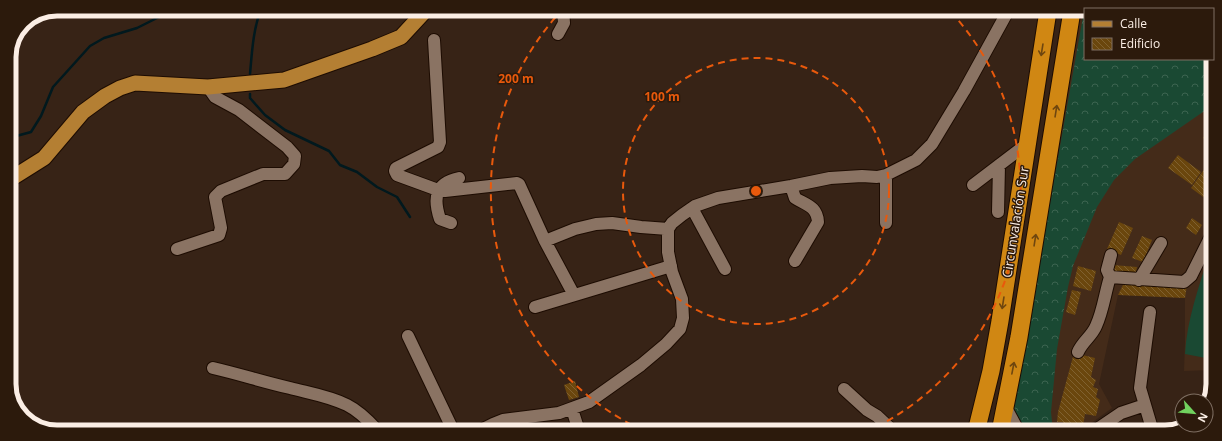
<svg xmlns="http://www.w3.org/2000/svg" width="1222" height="441" font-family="'Open Sans',sans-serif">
<defs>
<pattern id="forest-crowns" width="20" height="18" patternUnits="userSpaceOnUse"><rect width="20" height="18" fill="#1a4933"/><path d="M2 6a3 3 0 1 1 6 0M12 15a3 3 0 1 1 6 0" fill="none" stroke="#3c6450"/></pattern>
<pattern id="building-back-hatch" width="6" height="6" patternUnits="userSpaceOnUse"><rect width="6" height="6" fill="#6a460d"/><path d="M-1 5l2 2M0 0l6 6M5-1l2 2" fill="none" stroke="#806130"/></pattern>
</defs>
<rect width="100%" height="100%" fill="#372316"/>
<path fill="#442b19" d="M1078,11H1085V59H1213L1211,370L1184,371L1185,341V298L1118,295L1099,384L1112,408L1079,432H1010L1008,421Z"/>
<path fill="url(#forest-crowns)" d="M1084,11L1085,59H1213V105L1135,159L1114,180L1097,207L1073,266L1068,287L1057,349L1051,412L1053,432H1015L1012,420L1014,406Z"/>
<path fill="#1a4933" d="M1212,245L1211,359L1185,354C1187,317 1201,281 1212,245Z"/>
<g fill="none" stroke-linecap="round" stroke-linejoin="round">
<path stroke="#01191e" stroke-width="2.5" d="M250,74C252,52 253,30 261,9
M250,94V98L265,115L285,130L329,151L340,165L357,172L377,187L397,197L410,217
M9,138L31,132L41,116L53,87L90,46L104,38L137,28L175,9"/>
</g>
<path fill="url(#building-back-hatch)" d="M1212,125V144L1203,138Z
M1178,155L1201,172L1192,185L1168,168Z
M1212,158V197L1209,195L1206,199L1191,188Z
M1192,218L1202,225L1196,235L1186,228Z
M1119,222L1133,228L1121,255L1107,249Z
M1142,236L1152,240L1143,262L1132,258Z
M1113,265L1137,267L1135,276L1112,277Z
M1078,266L1096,271L1091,291L1073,286Z
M1126,279L1187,285L1185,298L1118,295Z
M1072,290L1081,292L1075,315L1066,312Z
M1074,353L1095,358L1091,377L1096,380L1093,387L1098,389L1096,397L1100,400L1096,416L1085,414L1083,426L1076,432H1063V422H1057L1058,412Z
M575,381L579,397L569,400L564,385Z"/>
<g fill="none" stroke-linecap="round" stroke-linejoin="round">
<defs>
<path id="minor" d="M558,34L564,23L563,10
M434,40L440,142L438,147L396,168L395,171L397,175L438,190L445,191L517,183L519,184L545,241L574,295
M886,175V223
M973,185L1027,144
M791,186L795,198C806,205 817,206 818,222L795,261
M692,208L725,269
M998,212L999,165
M451,223L440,219C433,198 435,183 459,178
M545,241L575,229L596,224L612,223L641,227L668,229
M177,249L219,235L221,228L215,197L221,191L263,174H285L294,164L295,156L287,147L239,110L215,97L208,87
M1110,277L1107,270L1111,255
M1139,280L1161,243
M535,307L671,266
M1150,312L1140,388L1153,432
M408,336L453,430
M1078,352C1082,342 1092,336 1096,326C1103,311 1105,293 1110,277L1184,282L1191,276L1212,234
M213,368C239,374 264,382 290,388C309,393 329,396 347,405C359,411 368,420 377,430
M844,389L867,410L877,416L893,431
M1005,406L1019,432
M572,409L579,431
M481,430L493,424L503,420L559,413L589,402L641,365L666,344L680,329L683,318L682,299L672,272L668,252V229L672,223L682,215L695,206L718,198L791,186L830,178L862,176L877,177L886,175L916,160L932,144L964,91L1008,11
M1093,432L1121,413L1145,405"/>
<path id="major" d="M9,180L44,158L83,112L105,96L120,88L135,83L208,87L284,80L372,49L401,37L426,10"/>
<path id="highway" d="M976,432L991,371L1000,321L1048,11
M1000,432L1019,337L1072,11"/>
</defs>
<use href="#minor" stroke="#1d0c02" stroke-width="14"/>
<use href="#major" stroke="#1d0c02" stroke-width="17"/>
<use href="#highway" stroke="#1d0c02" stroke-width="19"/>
<use href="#minor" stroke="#8a7363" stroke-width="12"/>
<use href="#major" stroke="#b47f33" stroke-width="15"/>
<use href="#highway" stroke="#d08713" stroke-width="17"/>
</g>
<defs><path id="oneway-shaft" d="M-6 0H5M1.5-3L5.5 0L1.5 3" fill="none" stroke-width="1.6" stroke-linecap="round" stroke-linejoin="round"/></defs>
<g stroke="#6e460f">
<use href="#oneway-shaft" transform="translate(1042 50) rotate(99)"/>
<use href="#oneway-shaft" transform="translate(1056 111) rotate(-81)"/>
<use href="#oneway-shaft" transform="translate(1035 240) rotate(-81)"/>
<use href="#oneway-shaft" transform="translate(1003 303) rotate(99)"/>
<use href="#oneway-shaft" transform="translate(1013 368) rotate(-79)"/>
</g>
<g fill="none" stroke="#e8590c" stroke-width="2" stroke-dasharray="7 5">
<circle cx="756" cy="191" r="133"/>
<path d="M642 430A265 265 0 0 1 562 10M951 12A265 265 0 0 1 868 431"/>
</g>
<g text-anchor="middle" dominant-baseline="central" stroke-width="3" stroke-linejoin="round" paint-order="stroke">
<g font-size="13" fill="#fbeee5" stroke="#2c1a0c">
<text transform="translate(1015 222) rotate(-81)">Circunvalación Sur</text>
</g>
</g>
<path d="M0 0H1222V441H0ZM57 16H1165A41 41 0 0 1 1206 57V384A41 41 0 0 1 1165 425H57A41 41 0 0 1 16 384V57A41 41 0 0 1 57 16Z" fill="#2c1a0c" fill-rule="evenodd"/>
<path fill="none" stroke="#fbeee5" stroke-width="5" d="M57 16H1165A41 41 0 0 1 1206 57V384A41 41 0 0 1 1165 425H57A41 41 0 0 1 16 384V57A41 41 0 0 1 57 16Z"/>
<circle cx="756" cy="191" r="6" fill="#e8590c" stroke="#2c1a0c" stroke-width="2"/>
<g font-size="12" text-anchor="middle" font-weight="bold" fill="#e8590c" stroke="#2c1a0c" stroke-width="3" stroke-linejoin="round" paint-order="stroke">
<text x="516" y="83">200 m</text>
<text x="662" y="101">100 m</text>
</g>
<rect x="1084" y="8" width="130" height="52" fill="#2c1a0c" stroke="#7f6f63"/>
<rect x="1092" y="21" width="20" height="6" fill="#b47f33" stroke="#7f6f63"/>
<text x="1120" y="28" font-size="12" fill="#fbeee5">Calle</text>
<rect x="1092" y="38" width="20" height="12" fill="url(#building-back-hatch)" stroke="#7f6f63"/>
<text x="1120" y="48" font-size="12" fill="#fbeee5">Edificio</text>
<g transform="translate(1194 413) rotate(117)"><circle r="19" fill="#2c1a0c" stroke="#7f6f63"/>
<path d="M0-3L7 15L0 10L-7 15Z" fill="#71d25e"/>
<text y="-6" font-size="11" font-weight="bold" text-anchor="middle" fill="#fbeee5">N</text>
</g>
</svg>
